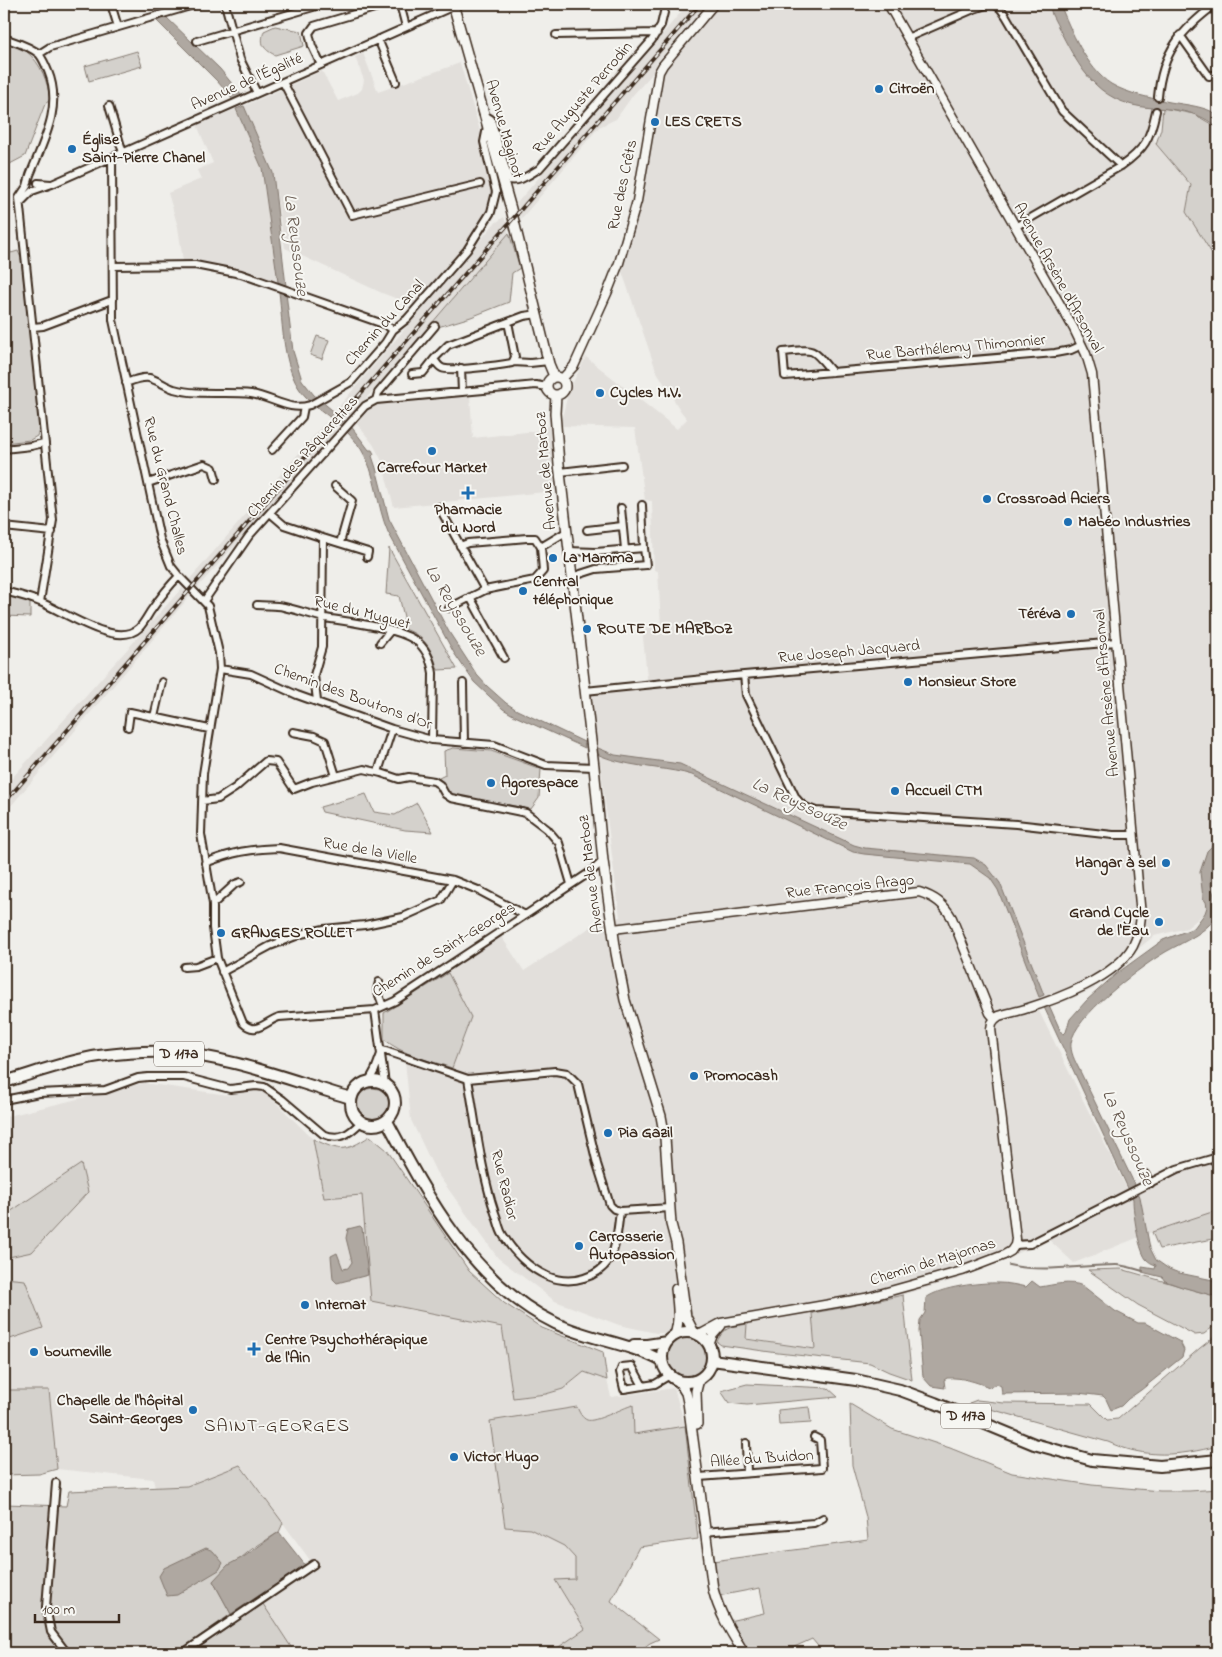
<svg xmlns="http://www.w3.org/2000/svg" width="1222" height="1657" font-family="'Indie Flower',sans-serif">
<rect width="100%" height="100%" fill="#efeeea"/>
<filter id="ink" filterUnits="userSpaceOnUse"><feTurbulence type="fractalNoise" baseFrequency=".02" numOctaves="2"/><feDisplacementMap in="SourceGraphic" scale="10" xChannelSelector="R" yChannelSelector="G"/><feConvolveMatrix kernelMatrix="1 2 1 2 8 2 1 2 1" color-interpolation-filters="sRGB"/></filter>
<g filter="url(#ink)">
<path fill="#e2dfdb" d="M688,4H707L657,62L652,74L633,95L616,119L599,127L521,219L517,203Z
M720,4H1051L1052,15L1077,63L1095,85L1108,95L1125,104L1154,108L1149,127L1156,144L1191,185L1186,212L1218,263V840L1207,851L1200,872L1207,907L1205,913L1187,928L1154,936L1097,982L1094,989L1063,1002L1056,1001L1038,1009L1131,1197L1190,1169L1218,1162V1210L1152,1232L1074,1263L1049,1240L958,1279L883,1300L812,1313L815,1349L746,1338L747,1325L728,1328L721,1333H656L619,1325L555,1301L498,1258L436,1172L411,1120L404,1051L452,1068L471,1017L448,973L501,936L524,971L603,919L620,917L591,695L648,687L642,628L661,626L658,571L654,570L652,501L645,500L635,428L560,426L569,390L586,357L677,429L687,419L680,410L656,370L619,263L629,231L662,69Z
M363,53L378,92L460,63L481,134L493,187L490,204L465,248L416,306L382,293L285,248L273,173L244,106L322,71L338,101L358,93L362,89L364,80L355,57Z
M236,109L262,168L278,282L232,268L207,263L183,261L178,227L168,193L201,179L197,170L213,163L197,125Z
M504,217L509,233L432,323L348,419L336,410L494,224Z
M470,396L473,438L535,431L550,425L556,491L394,507L381,459L373,444L357,424L370,408L381,401Z
M326,422L337,432L197,588L189,580Z
M182,588L190,596L4,814V787Z
M143,1083L228,1095L257,1089L269,1096L313,1139L324,1198L362,1195L502,1327L513,1398L546,1394L563,1389L584,1372L607,1380L611,1397L674,1388L685,1426L633,1435L632,1406L622,1408L594,1421L586,1420L581,1415L505,1527L530,1529L564,1546L575,1558L576,1580L555,1581L586,1629L550,1653H295L263,1604L315,1567L241,1465L187,1486L155,1488L153,1479L57,1469L49,1390H4V1117Z"/>
<path fill="#d4d1cc" stroke="#887e75" d="M275,26L301,31L304,46L275,55C263,49 260,44 264,31Z
M4,42C11,45 19,47 26,51C41,63 48,82 50,100L45,104L25,156L8,165L4,155Z
M137,51L142,66L89,81L85,66Z
M1163,108L1194,114L1218,128V263L1186,212L1191,185L1156,144L1161,129Z
M509,233L520,268L512,273L509,302L471,317L438,327L432,323Z
M4,237L11,253L18,251L21,258L40,427L37,436L30,440L4,443Z
M317,336L329,340L322,359L310,355Z
M389,548L457,669L438,670C431,647 425,636 402,628L404,617L399,596L386,594Z
M4,593L30,601V617L4,616Z
M453,748L491,751L541,769L539,798L531,809L451,795L447,792L439,778L445,775L444,751Z
M366,794L374,812L395,815L417,803L433,832L405,830L322,812L320,807Z
M448,973L471,1017L452,1068C429,1060 402,1055 384,1039V1013Z
M357 1104a16 16 0 1 1 32 0a16 16 0 1 1-32 0Z
M370,1136L387,1150L469,1271L504,1303L542,1328L603,1352L607,1380L584,1372L563,1389L546,1394L513,1398L502,1327L371,1301L362,1195L324,1198L313,1139C340,1151 344,1153 370,1136Z
M81,1164L88,1192L32,1252L4,1258V1216Z
M1218,1210V1238L1159,1249L1152,1232Z
M1121,1269L1218,1297V1323L1204,1334L1195,1335L1138,1305L1088,1270Z
M4,1278L25,1280L43,1328L4,1341Z
M903,1295L912,1380L889,1372L870,1363L778,1353L721,1345L717,1342C724,1326 732,1327 747,1324L746,1339L815,1349L812,1313L847,1307Z
M1218,1334V1446C1179,1456 1146,1459 1108,1442L969,1403L977,1400L1004,1403L1091,1404L1107,1420L1118,1419L1200,1348Z
M666 1357a20 20 0 1 1 40 0a20 20 0 1 1-40 0Z
M747,1384L828,1388L838,1397L747,1405L729,1403L721,1391Z
M4,1390H49L57,1469L39,1474L4,1475Z
M850,1404L892,1429L950,1448L1012,1473L1092,1485L1160,1491H1189L1218,1489V1653H822V1651L812,1639L781,1653H749L729,1621L765,1613L760,1588L718,1596L713,1561L868,1540L866,1517L852,1465Z
M633,1405L634,1434L685,1426L698,1539L639,1547L611,1601L659,1639L650,1643L636,1653H550L585,1629L555,1580L575,1579V1558L564,1546L530,1529L505,1527L490,1421L577,1407C579,1412 582,1418 587,1420C594,1423 622,1408 633,1405Z
M809,1407L811,1423L779,1425L778,1410Z
M240,1465L283,1523L279,1532L252,1549L213,1581L231,1614L176,1653H4V1504L66,1506L69,1491L187,1486Z
M263,1604L295,1653H191Z"/>
<path fill="#afa8a1" stroke="#81766d" d="M1051,4H1060C1070,29 1087,69 1111,84C1128,94 1151,98 1170,102C1186,105 1205,106 1218,115V128C1200,112 1177,109 1153,108C1093,105 1076,61 1052,15L1050,7L1052,6Z
M165,16L220,69L242,96L232,101L231,97L217,81L155,19Z
M244,106L273,173L286,286L278,282L262,168L236,109Z
M279,292L286,293L293,351L302,380L314,395L350,425L369,450H372L374,454L372,456L376,468L389,519L449,632L477,675L487,686L506,703L517,710L584,742L585,748L515,716L503,709L474,682L454,653L388,532C376,505 377,474 361,449C347,427 324,415 306,397C282,373 283,324 279,292Z
M593,746L615,755L680,764L854,845L865,848L974,858L986,865L1000,883L1044,995L1039,997L998,890L990,878L970,864L864,854L853,852L692,775C669,768 645,768 621,762C612,760 603,757 595,753Z
M1218,840C1218,846 1220,854 1218,859C1215,866 1209,877 1211,885C1213,895 1222,907 1216,917C1203,936 1177,944 1159,956C1137,970 1074,1017 1071,1043C1070,1052 1075,1061 1079,1069L1135,1185L1140,1197L1150,1248L1156,1260L1169,1269L1179,1273L1218,1281V1297L1182,1287L1165,1281L1162,1277L1142,1272V1267L1155,1269L1156,1265C1152,1264 1149,1262 1146,1259C1138,1248 1133,1212 1133,1199L1044,1007L1049,1005L1061,1032L1064,1034L1066,1032L1070,1019L1087,1000L1116,974L1163,940L1194,928L1205,913L1207,907L1206,902L1203,898L1200,872L1207,851Z
M360,1226L362,1228L368,1275L337,1283L333,1279L331,1256L337,1253L343,1269L348,1268L352,1262L346,1238L348,1229Z
M1032,1281L1040,1287C1053,1285 1070,1280 1083,1286L1115,1311L1138,1323H1145L1180,1342L1184,1350L1182,1357L1141,1390L1128,1399L1121,1406L1111,1410L1106,1399L1103,1396L1078,1393L1002,1394L1001,1386L997,1384L989,1387C976,1382 962,1377 947,1378L944,1380L945,1388L931,1386L923,1377L919,1331L920,1320L925,1313L926,1298C940,1287 981,1282 999,1283C1008,1283 1017,1285 1026,1287Z
M279,1532L305,1565L231,1614L213,1581L228,1565L245,1556Z
M206,1548L213,1551L223,1563L219,1570L177,1595L167,1596L159,1576L164,1568Z"/>
<g fill="none" stroke-linecap="round" stroke-linejoin="round">
<path stroke="#81766d" stroke-width="2" d="M1009,1265C1044,1273 1081,1265 1116,1265C1125,1265 1134,1269 1143,1271"/>
<defs>
<path id="minor" d="M111,4L118,27
M225,4L240,59L257,93
M400,4L406,27
M994,4L1000,8L1006,16L1062,111L1121,166
M556,35L657,33
M1180,35L1209,76L1218,74
M4,38C15,42 30,46 39,54C43,59 46,66 48,71C63,107 43,142 30,175L27,186L19,198L53,520L40,602
M907,38L974,9L989,4
M378,39L396,82
M197,41L313,7L317,4
M39,54L50,47L197,4
M321,65L312,46L309,33L314,26L388,4
M283,82L352,215L480,184
M1158,97C1162,52 1181,30 1216,4
M109,106L123,153
M483,114L491,119L509,180C519,183 530,174 539,169L652,40L661,25L666,4
M112,157L113,320L148,483L160,539L171,566L179,576L208,606L219,653L220,669L203,774L201,834L213,904V928L217,958L243,1023C256,1036 266,1021 279,1017L375,1010L395,1001L592,871L603,861
M38,183L51,184
M20,203L32,191L52,184L454,6
M1015,227L1121,166C1145,149 1150,139 1156,111
M113,266L195,265L241,274L386,325L393,330
M508,322L515,357L512,363C501,365 450,372 442,368C438,366 436,362 434,359L448,345Z
M508,322L524,316L538,314
M33,327L43,326L112,300
M514,362L530,363L549,361
M461,368L462,392
M832,372C811,347 816,349 783,352L785,376L1055,353L1071,350L1082,345
M412,374L423,373L434,359
M126,383C134,380 141,377 149,378C158,380 165,386 174,389C199,396 226,391 251,394C272,397 289,412 310,405L351,382L385,343L393,330L407,319L467,250L491,212L496,192L484,142L487,127
M376,400L378,393L435,326
M4,449L31,446L44,443
M272,450L302,417L304,407
M560,472L622,465
M148,483L204,464L213,468L216,479
M335,486L352,501L340,543
M642,505L644,548
M439,507L485,590
M621,508L625,549
M270,513L284,525L323,538L322,647L314,675L317,701
M4,527L52,532
M587,530L622,526
M323,538L368,552L367,557
M460,546L468,543L527,538H535L541,547L566,532
M568,551L596,552L644,548L646,565L596,569L571,577
M4,591C16,594 29,597 40,602C63,611 117,649 139,628C143,624 147,617 150,612C159,599 168,587 179,576
M470,597L504,658
M204,601L249,536L365,406L376,400L536,385L547,387
M257,605C266,606 275,605 284,607C298,610 311,615 325,618C350,622 394,627 415,640C426,648 431,660 433,673L432,740
M449,608L485,590L535,580L543,571L541,547
M380,643L390,631
M220,669L251,674L297,695L392,729L432,740L494,745L546,765L594,767
M744,675L746,695L796,798C802,806 807,808 816,811L1016,824L1113,835H1133
M463,683L464,743
M585,691L744,675L1116,642
M154,717L162,682
M128,727L130,712L209,729
M293,732L314,736L325,741L336,776
M378,772L392,729
M202,801L218,799L235,788L266,761L276,762L294,789L312,782L364,769L381,773L399,779L409,777L434,781L440,785L445,794L451,798L526,813L547,829L559,843L571,884
M205,863C233,852 249,849 279,848L453,880L478,890L525,915
M213,904L235,884L241,882
M184,967L196,966L217,958
M222,972L270,946L301,934L324,929L365,925L403,917L441,900L453,880
M379,982L377,990L383,1006
M375,1010L385,1084
M380,1049L468,1079L555,1071L567,1073L578,1084L597,1164L610,1205L614,1209L620,1211L670,1208
M468,1079C476,1124 481,1171 495,1213C498,1220 499,1229 503,1235C513,1252 529,1268 547,1276C559,1281 571,1282 584,1278C617,1268 616,1241 620,1211
M369,1081L375,1070L381,1054
M4,1100L39,1093L105,1090L138,1078L148,1077H184L230,1089L256,1086L264,1087L283,1100L323,1134C340,1141 349,1134 361,1122
M1145,1174L1151,1183
M1015,1245L1030,1244L1177,1169L1218,1157
M643,1386L632,1366L622,1367L620,1372L624,1389L655,1384L670,1375
M746,1443L747,1473
M699,1477L822,1468L820,1440L814,1437
M56,1483L46,1607L51,1632L67,1653
M704,1532L814,1523L823,1518
M183,1653L314,1564"/>
<path id="tertiary" d="M888,4L1074,329L1086,354L1092,374L1141,916C1140,927 1138,936 1133,946C1116,977 1058,999 1025,1009C1016,1012 1007,1013 999,1016L995,1019
M562,379L574,366L608,291L619,263L637,201L659,72L663,65L714,4
M613,929L919,892C935,897 944,904 952,918L990,1013L995,1019
M699,1335L721,1323L865,1298L962,1271L1004,1255L1011,1251L1015,1245L1016,1239L991,1029L992,1023L995,1019
M709,1345L713,1335L721,1326"/>
<path id="secondary" d="M453,4L511,209L549,364L554,376
M547 386a9 9 0 1 1 18 0a9 9 0 1 1-18 0Z
M556,395L555,413L559,464L594,767L603,861L616,953L625,1000L661,1116L665,1138L671,1224L676,1243L686,1317L694,1333
M675,1335C680,1320 678,1305 676,1289
M678,1380L686,1393L688,1402L713,1589C719,1613 731,1632 744,1653
M697,1424L696,1391L699,1379"/>
<path id="primary" d="M351 1103a22 22 0 1 1 44 0a22 22 0 1 1-44 0Z
M4,1082C35,1073 66,1061 99,1056C122,1053 145,1051 167,1052C231,1056 291,1081 351,1098
M387,1121C428,1198 473,1283 555,1323C590,1340 627,1342 662,1361
M662 1357a25 25 0 1 1 50 0a25 25 0 1 1-50 0Z
M634,1345H647L667,1342
M712,1360L856,1380L900,1390L935,1403L1034,1444L1092,1460L1160,1466L1218,1460"/>
</defs>
<use href="#minor" stroke="#3b2a1e" stroke-width="10"/>
<use href="#tertiary" stroke="#3b2a1e" stroke-width="11"/>
<use href="#secondary" stroke="#3b2a1e" stroke-width="12"/>
<use href="#primary" stroke="#3b2a1e" stroke-width="14"/>
<use href="#minor" stroke="#f6f6f2" stroke-width="6"/>
<use href="#tertiary" stroke="#f6f6f2" stroke-width="8"/>
<use href="#secondary" stroke="#f6f6f2" stroke-width="9"/>
<use href="#primary" stroke="#f6f6f2" stroke-width="10"/>
<defs>
<path id="rail" d="M4,803L700,4"/>
</defs>
<use href="#rail" stroke="#3b2a1e" stroke-width="4"/>
<use href="#rail" stroke="#f6f6f2" stroke-width="2" stroke-dasharray="5.5" stroke-linecap="butt"/>
</g>
</g>
<g fill="#1f6fb2" stroke="#f6f6f2" stroke-width="2">
<circle cx="879" cy="89" r="5"/>
<circle cx="655" cy="122" r="5"/>
<circle cx="72" cy="149" r="5"/>
<circle cx="600" cy="393" r="5"/>
<circle cx="432" cy="451" r="5"/>
<path d="M465.5 485.5h5v5h5v5h-5v5h-5v-5h-5v-5h5z"/>
<circle cx="987" cy="499" r="5"/>
<circle cx="1068" cy="522" r="5"/>
<circle cx="553" cy="558" r="5"/>
<circle cx="523" cy="591" r="5"/>
<circle cx="1071" cy="614" r="5"/>
<circle cx="587" cy="629" r="5"/>
<circle cx="908" cy="682" r="5"/>
<circle cx="491" cy="783" r="5"/>
<circle cx="895" cy="791" r="5"/>
<circle cx="1166" cy="863" r="5"/>
<circle cx="1159" cy="922" r="5"/>
<circle cx="221" cy="933" r="5"/>
<circle cx="694" cy="1076" r="5"/>
<circle cx="608" cy="1133" r="5"/>
<circle cx="579" cy="1246" r="5"/>
<circle cx="305" cy="1305" r="5"/>
<path d="M251.5 1341.5h5v5h5v5h-5v5h-5v-5h-5v-5h5z"/>
<circle cx="34" cy="1352" r="5"/>
<circle cx="193" cy="1410" r="5"/>
<circle cx="454" cy="1457" r="5"/>
</g>
<g text-anchor="middle" dominant-baseline="central" stroke-width="4" stroke-linejoin="round" paint-order="stroke">
<g fill="#f6f6f2" stroke="#73675e" stroke-width="1">
<rect x="154" y="1041.5" width="50" height="25" rx="4"/>
<rect x="941" y="1403.5" width="50" height="25" rx="4"/>
</g>
<g font-size="15" font-weight="bold" fill="#3b2a1e">
<text x="179" y="1054">D 117a</text>
<text x="966" y="1416">D 117a</text>
</g>
<g font-size="16" fill="#3b2a1e" stroke="#f6f6f2">
<text transform="translate(247 82) rotate(-24)">Avenue de l'Égalité</text>
<text transform="translate(583 98) rotate(-49)">Rue Auguste Perrodin</text>
<text transform="translate(504 129) rotate(74)">Avenue Maginot</text>
<text transform="translate(623 185) rotate(-78)">Rue des Crêts</text>
<text transform="translate(1058 278) rotate(61)">Avenue Arsène d'Arsonval</text>
<text transform="translate(385 323) rotate(-48)">Chemin du Canal</text>
<text transform="translate(956 348) rotate(-5)">Rue Barthélemy Thimonnier</text>
<text transform="translate(303 457) rotate(-48)">Chemin des Pâquerettes</text>
<text transform="translate(546 471) rotate(-95)">Avenue de Marboz</text>
<text transform="translate(165 486) rotate(76)">Rue du Grand Challes</text>
<text transform="translate(362 613) rotate(14)">Rue du Muguet</text>
<text transform="translate(849 652) rotate(-5)">Rue Joseph Jacquard</text>
<text transform="translate(1107 693) rotate(-95)">Avenue Arsène d'Arsonval</text>
<text transform="translate(353 697) rotate(20)">Chemin des Boutons d'Or</text>
<text transform="translate(370 851) rotate(10)">Rue de la Vielle</text>
<text transform="translate(591 874) rotate(-97)">Avenue de Marboz</text>
<text transform="translate(850 887) rotate(-6)">Rue François Arago</text>
<text transform="translate(444 950) rotate(-32)">Chemin de Saint-Georges</text>
<text transform="translate(504 1185) rotate(76)">Rue Radior</text>
<text transform="translate(933 1262) rotate(-17)">Chemin de Majornas</text>
<text transform="translate(762 1459) rotate(-4)">Allée du Buidon</text>
</g>
<g font-size="16" font-weight="bold" fill="#3b2a1e" stroke="#f6f6f2" text-anchor="start">
<text x="889" y="89">Citroën</text>
<text x="665" y="122">LES CRETS</text>
<text x="82" y="140">Église<tspan x="82" dy="18">Saint-Pierre Chanel</tspan></text>
<text x="610" y="393">Cycles M.V.</text>
<text x="432" y="468" text-anchor="middle">Carrefour Market</text>
<text x="997" y="499">Crossroad Aciers</text>
<text x="468" y="510" text-anchor="middle">Pharmacie<tspan x="468" dy="18">du Nord</tspan></text>
<text x="1078" y="522">Mabéo Industries</text>
<text x="563" y="558">La Mamma</text>
<text x="533" y="582">Central<tspan x="533" dy="18">téléphonique</tspan></text>
<text x="1061" y="614" text-anchor="end">Téréva</text>
<text x="597" y="629">ROUTE DE MARBOZ</text>
<text x="918" y="682">Monsieur Store</text>
<text x="501" y="783">Agorespace</text>
<text x="905" y="791">Accueil CTM</text>
<text x="1156" y="863" text-anchor="end">Hangar à sel</text>
<text x="1149" y="913" text-anchor="end">Grand Cycle<tspan x="1149" dy="18">de l'Eau</tspan></text>
<text x="231" y="933">GRANGES ROLLET</text>
<text x="704" y="1076">Promocash</text>
<text x="618" y="1133">Pia Gazil</text>
<text x="589" y="1237">Carrosserie<tspan x="589" dy="18">Autopassion</tspan></text>
<text x="315" y="1305">Internat</text>
<text x="265" y="1340">Centre Psychothérapique<tspan x="265" dy="18">de l'Ain</tspan></text>
<text x="44" y="1352">bourneville</text>
<text x="183" y="1401" text-anchor="end">Chapelle de l'hôpital<tspan x="183" dy="18">Saint-Georges</tspan></text>
<text x="464" y="1457">Victor Hugo</text>
</g>
<g font-size="18" font-style="italic" fill="#64564c" stroke="#f6f6f2">
<text transform="translate(295 245) rotate(83)">La Reyssouze</text>
<text transform="translate(455 611) rotate(59)">La Reyssouze</text>
<text transform="translate(799 805) rotate(25)">La Reyssouze</text>
<text transform="translate(1127 1138) rotate(66)">La Reyssouze</text>
</g>
<g font-size="18" letter-spacing="1" fill="#3b2a1e" stroke="#f6f6f2">
<text x="277" y="1427">SAINT-GEORGES</text>
</g>
</g>
<rect width="1222" height="1657" fill="none" stroke="#f6f6f2" stroke-width="20"/>
<rect x="10" y="10" width="1202" height="1637" fill="none" stroke="#3b2a1e" stroke-width="2" filter="url(#ink)"/>
<path d="M35 1614v8h84v-8" fill="none" stroke="#3b2a1e" stroke-width="2.5"/>
<text x="42" y="1614" font-size="15" fill="#3b2a1e" stroke="#f6f6f2" stroke-width="4" paint-order="stroke">100 m</text>
</svg>
